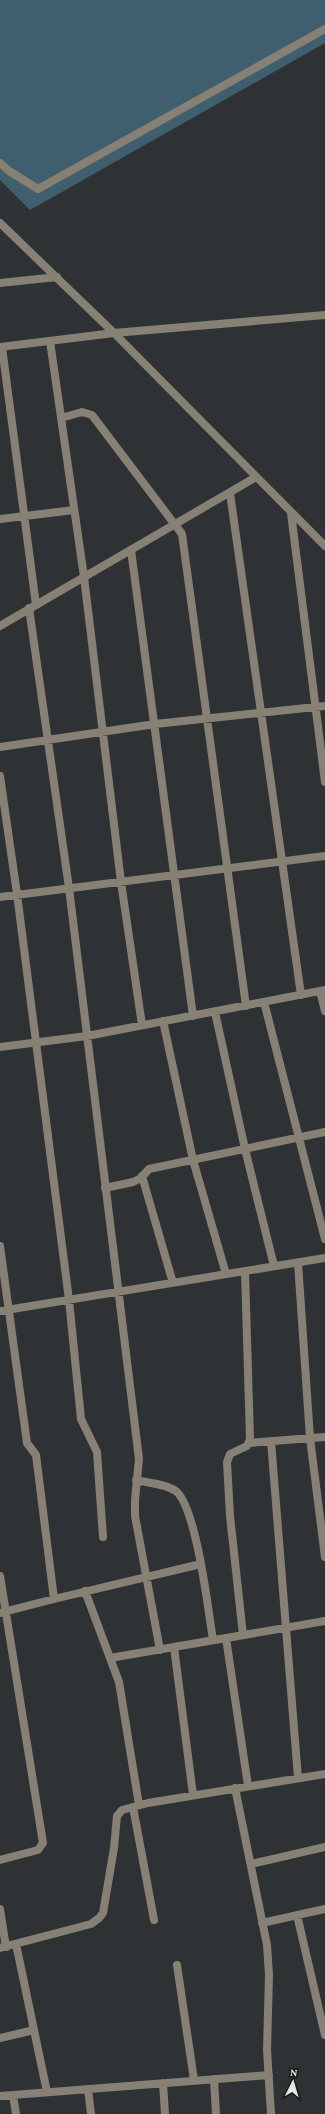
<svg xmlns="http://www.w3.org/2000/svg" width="325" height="2114" font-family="'Crimson Pro',serif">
<rect width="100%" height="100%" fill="#2f3234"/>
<path fill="#405f6e" d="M0,0H325V43L30,210L0,180Z"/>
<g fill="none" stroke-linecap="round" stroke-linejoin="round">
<path stroke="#868174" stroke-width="8" d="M0,163L9,171L38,189L325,29
M0,283L57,277
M114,333L325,315
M50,341L84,577L121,882L142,1025
M2,347L36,605
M61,418L82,412L92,415L182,534L246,1006
M230,493L301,995
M291,513L325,782
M0,519L74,510
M131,550L193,1016
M29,608L69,888L139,1459L135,1500V1516L160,1650
M0,747L155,724L325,706
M0,776L17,894L69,1300L81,1419L97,1452L103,1537
M0,897L325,856
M320,991L325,1011
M264,1002L325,1239
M215,1012L245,1149L274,1266
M163,1021L193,1160L226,1274
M0,1047L87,1036L325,990
M142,1176L173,1283
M105,1188L133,1182L141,1178L149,1169L325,1132
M0,1246L27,1443L36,1455L54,1599
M298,1263L310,1438L325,1557
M0,1311L325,1258
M271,1441L298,1778
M249,1443L325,1437
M136,1480C148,1483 168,1484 177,1492C197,1512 208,1609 213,1640
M0,1576L43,1843L38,1850L0,1860
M85,1591L119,1682L139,1805
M0,1613L54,1599L201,1564
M243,1635L230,1516L227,1462L230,1454L247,1446L250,1439L245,1271
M226,1638L248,1786
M174,1647L193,1795
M110,1658L325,1621
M235,1788L267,1945L269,1975L267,2050L271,2114
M133,1807L154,1920
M251,1864L325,1847
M0,1909L6,1947
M297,1915L325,2035
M262,1923L325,1909
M16,1944L47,2092
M0,1948L91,1924L99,1918L103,1913L114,1848L117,1816L122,1810L148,1803L325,1774
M177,1965L194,2080
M0,2038L34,2030
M214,2079L216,2114
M163,2083L165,2114
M88,2089L91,2114
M13,2095L16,2114
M0,2096L269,2075"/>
<path stroke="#868174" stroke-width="8" d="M0,223L114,333L325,546
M0,347L114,333
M0,626L256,477"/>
</g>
<g transform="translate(293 2082) rotate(5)" stroke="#181a1a" stroke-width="3" paint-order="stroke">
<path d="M0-3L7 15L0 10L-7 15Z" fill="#e4e6e7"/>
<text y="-6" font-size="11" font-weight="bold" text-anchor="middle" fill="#e4e6e7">N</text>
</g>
</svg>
